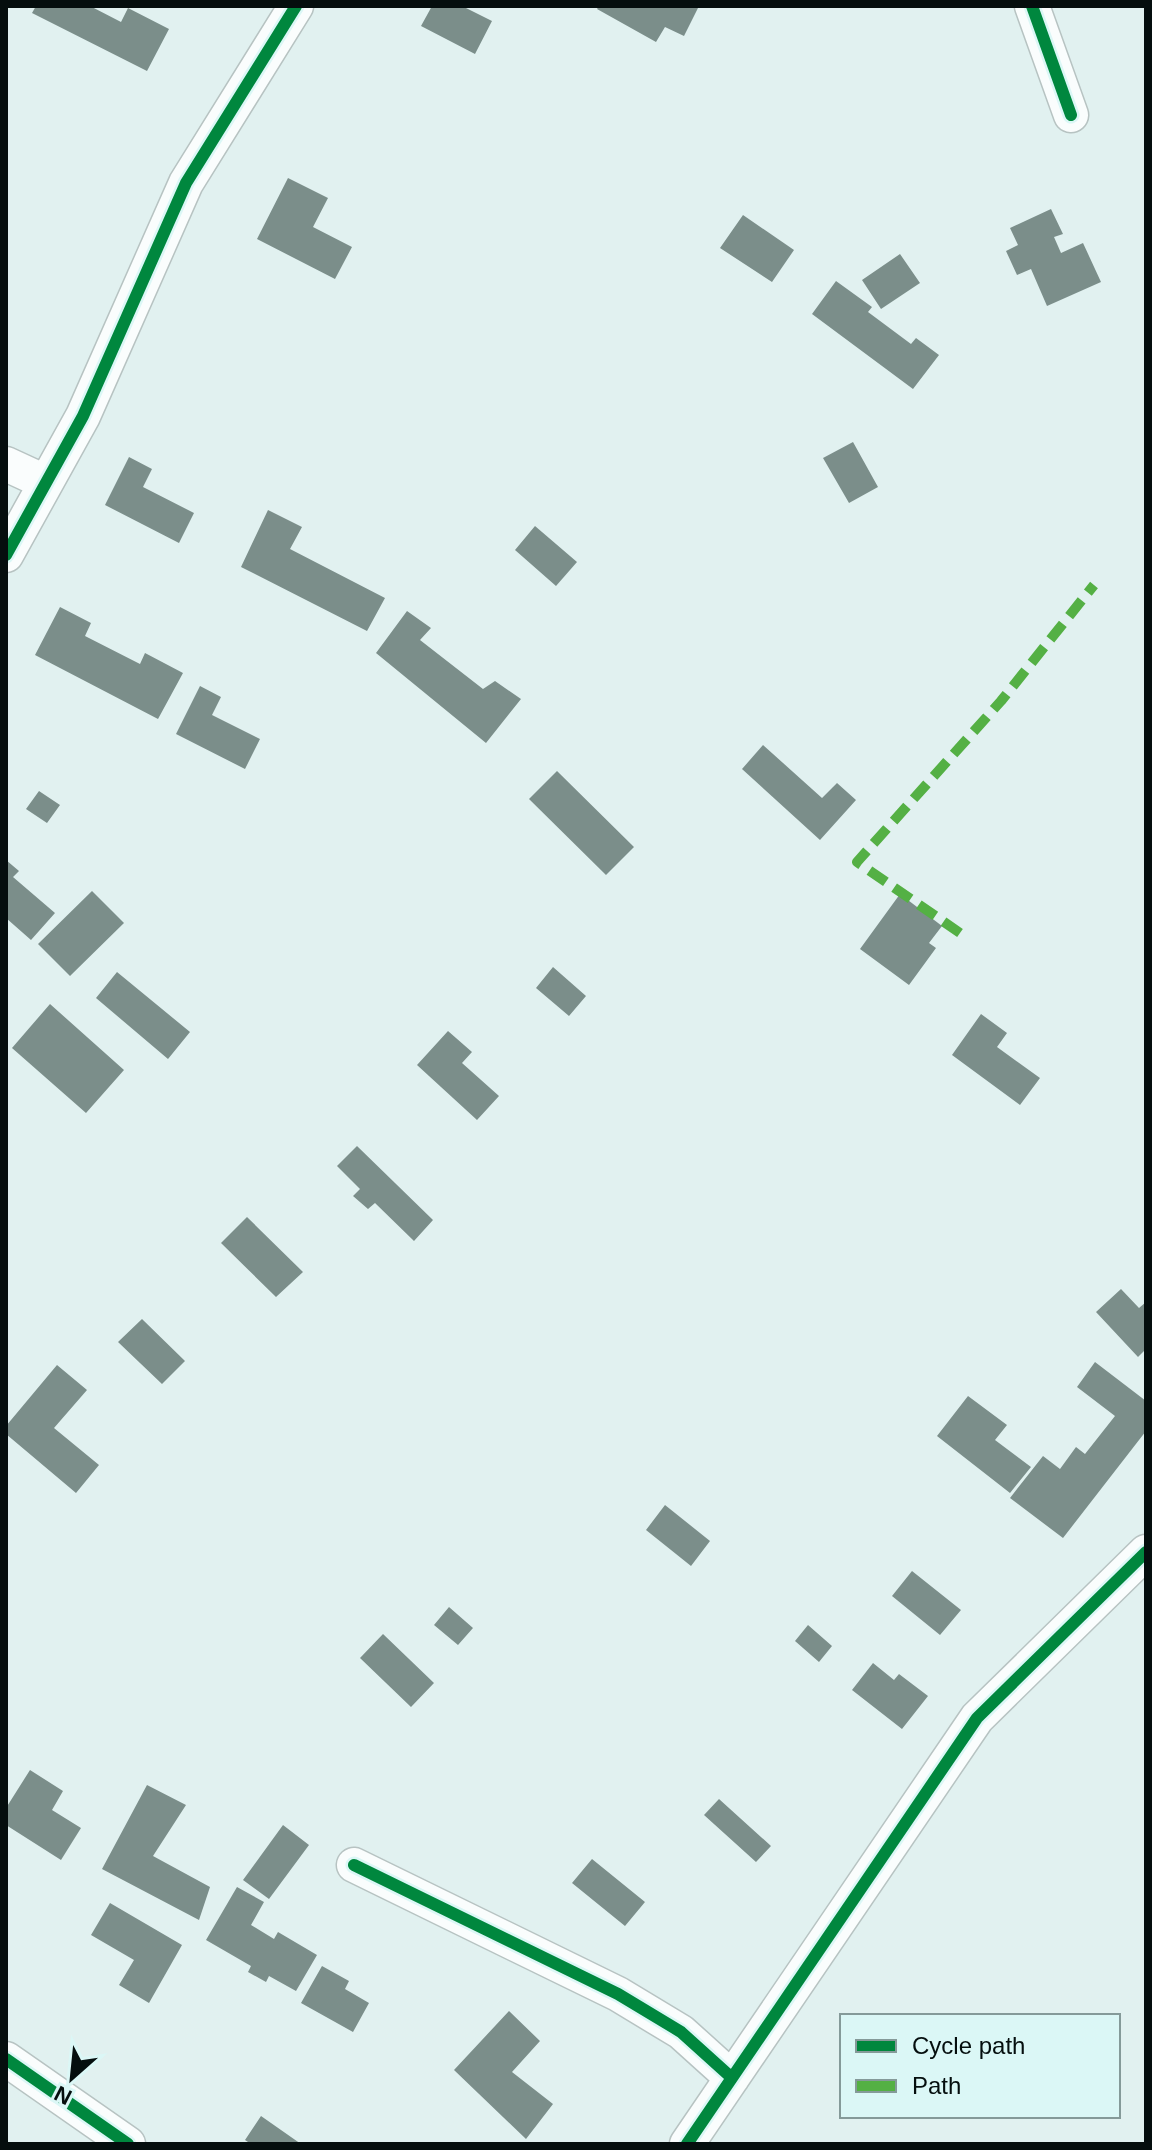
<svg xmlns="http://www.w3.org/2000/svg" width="1152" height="2150" font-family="Arial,sans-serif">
<rect width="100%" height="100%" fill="#e1f1f0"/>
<path fill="#7b8e8a" d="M36,6H90L121,22L128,8L169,29L147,71L32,13Z
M432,6H462L492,21L475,54L421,26Z
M599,6H699L684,36L665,27L656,42L597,9Z
M288,178L328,198L313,227L352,247L335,279L257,239Z
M1051,209L1063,234L1054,237L1061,253L1083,243L1101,282L1047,306L1031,269L1017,275L1006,251L1018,245L1010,228Z
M743,215L794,250L772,282L720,248Z
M900,254L920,283L881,309L862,280Z
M836,281L872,307L868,312L911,344L916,338L939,355L913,389L812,314Z
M853,442L878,487L849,503L823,458Z
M129,457L152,469L143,487L194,513L179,543L105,505Z
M268,510L302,527L290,549L385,598L367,631L241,567Z
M535,526L577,562L556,586L515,550Z
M60,607L91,623L85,636L140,664L145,653L183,673L158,719L35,655Z
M407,611L431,628L420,640L483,689L495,681L521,699L486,743L376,653Z
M200,686L221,697L212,715L260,739L245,769L176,734Z
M763,745L822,798L837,783L856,800L820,840L742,769Z
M557,771L634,847L606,875L529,799Z
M39,791L60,805L47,823L26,809Z
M6,860L19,871L13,877L55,913L31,940L6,918Z
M92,891L124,923L70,976L38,944Z
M900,894L942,926L929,943L936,948L909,985L860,949Z
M553,967L586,996L569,1016L536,988Z
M117,972L190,1032L168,1059L96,998Z
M50,1004L124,1070L86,1113L12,1048Z
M981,1014L1007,1033L997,1047L1040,1078L1020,1105L952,1055Z
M448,1031L472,1052L462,1063L499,1096L477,1120L417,1065Z
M357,1146L433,1220L414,1241L375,1203L368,1209L353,1196L360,1189L337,1166Z
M247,1217L303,1272L276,1297L221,1243Z
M1121,1289L1139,1308L1146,1302V1349L1138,1357L1096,1312Z
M142,1319L185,1361L162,1384L118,1342Z
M1095,1362L1146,1401V1431L1063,1538L1010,1498L1043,1456L1060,1469L1076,1447L1085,1454L1115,1416L1077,1387Z
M57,1365L87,1390L54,1428L99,1465L76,1493L6,1434V1426Z
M968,1396L1007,1425L995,1440L1031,1467L1010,1493L937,1436Z
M665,1505L710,1541L691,1566L646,1530Z
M912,1571L961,1610L940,1635L892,1596Z
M449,1607L473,1628L458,1645L434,1625Z
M808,1625L832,1646L819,1662L795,1641Z
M383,1634L434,1683L411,1707L360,1658Z
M873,1663L894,1680L899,1674L928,1696L902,1729L852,1690Z
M30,1770L63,1791L52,1810L81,1828L61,1860L6,1825V1808Z
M147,1785L186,1805L153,1856L210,1887L199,1920L102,1869Z
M719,1799L771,1846L756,1862L704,1815Z
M283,1825L309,1845L269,1899L243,1880Z
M592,1859L645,1902L625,1926L572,1883Z
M237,1887L264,1902L251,1925L274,1939L278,1932L317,1955L296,1991L269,1976L266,1982L248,1972L251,1966L206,1940Z
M110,1903L182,1945L149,2003L119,1985L134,1960L91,1935Z
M322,1966L349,1981L345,1989L369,2003L353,2032L301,2003Z
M509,2011L540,2041L512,2072L553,2104L526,2139L454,2070Z
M261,2116L301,2144H251L245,2140Z"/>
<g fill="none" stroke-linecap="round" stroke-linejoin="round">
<defs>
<path id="minor" d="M1032,6L1071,115
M6,464L45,482
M6,555L83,416L186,183L296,6
M354,1865L618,1994L681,2032L732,2078
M6,2059L128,2144
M687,2144L977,1718L1146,1552"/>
</defs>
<use href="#minor" stroke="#b7c3c2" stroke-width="37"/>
<use href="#minor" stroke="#fafdfd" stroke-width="34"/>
<path stroke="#54b044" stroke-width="10" stroke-dasharray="20 10" stroke-linecap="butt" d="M960,933L857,862L1001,701L1094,585"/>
<defs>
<path id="cycleway" d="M1032,6L1071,115
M6,555L83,416L186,183L296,6
M354,1865L618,1994L681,2032L732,2078
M6,2059L128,2144
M687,2144L977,1718L1146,1552"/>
</defs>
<use href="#cycleway" stroke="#dbf7f6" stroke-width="17"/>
<use href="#cycleway" stroke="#00873e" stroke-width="12"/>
</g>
<rect width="1152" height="2150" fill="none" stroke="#050e0e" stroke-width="16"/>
<rect x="840" y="2014" width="280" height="104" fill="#dbf7f6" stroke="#859a99" stroke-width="2"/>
<rect x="856" y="2040" width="40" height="12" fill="#00873e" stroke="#859a99" stroke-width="2"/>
<text x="912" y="2054" font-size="24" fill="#050e0e">Cycle path</text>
<rect x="856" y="2080" width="40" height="12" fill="#54b044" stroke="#859a99" stroke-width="2"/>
<text x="912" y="2094" font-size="24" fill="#050e0e">Path</text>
<g transform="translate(72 2078) rotate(207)" stroke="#dbf7f6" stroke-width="6" paint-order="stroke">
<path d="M0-6L14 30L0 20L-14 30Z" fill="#050e0e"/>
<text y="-12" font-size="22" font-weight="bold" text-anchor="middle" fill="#050e0e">N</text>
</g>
</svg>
